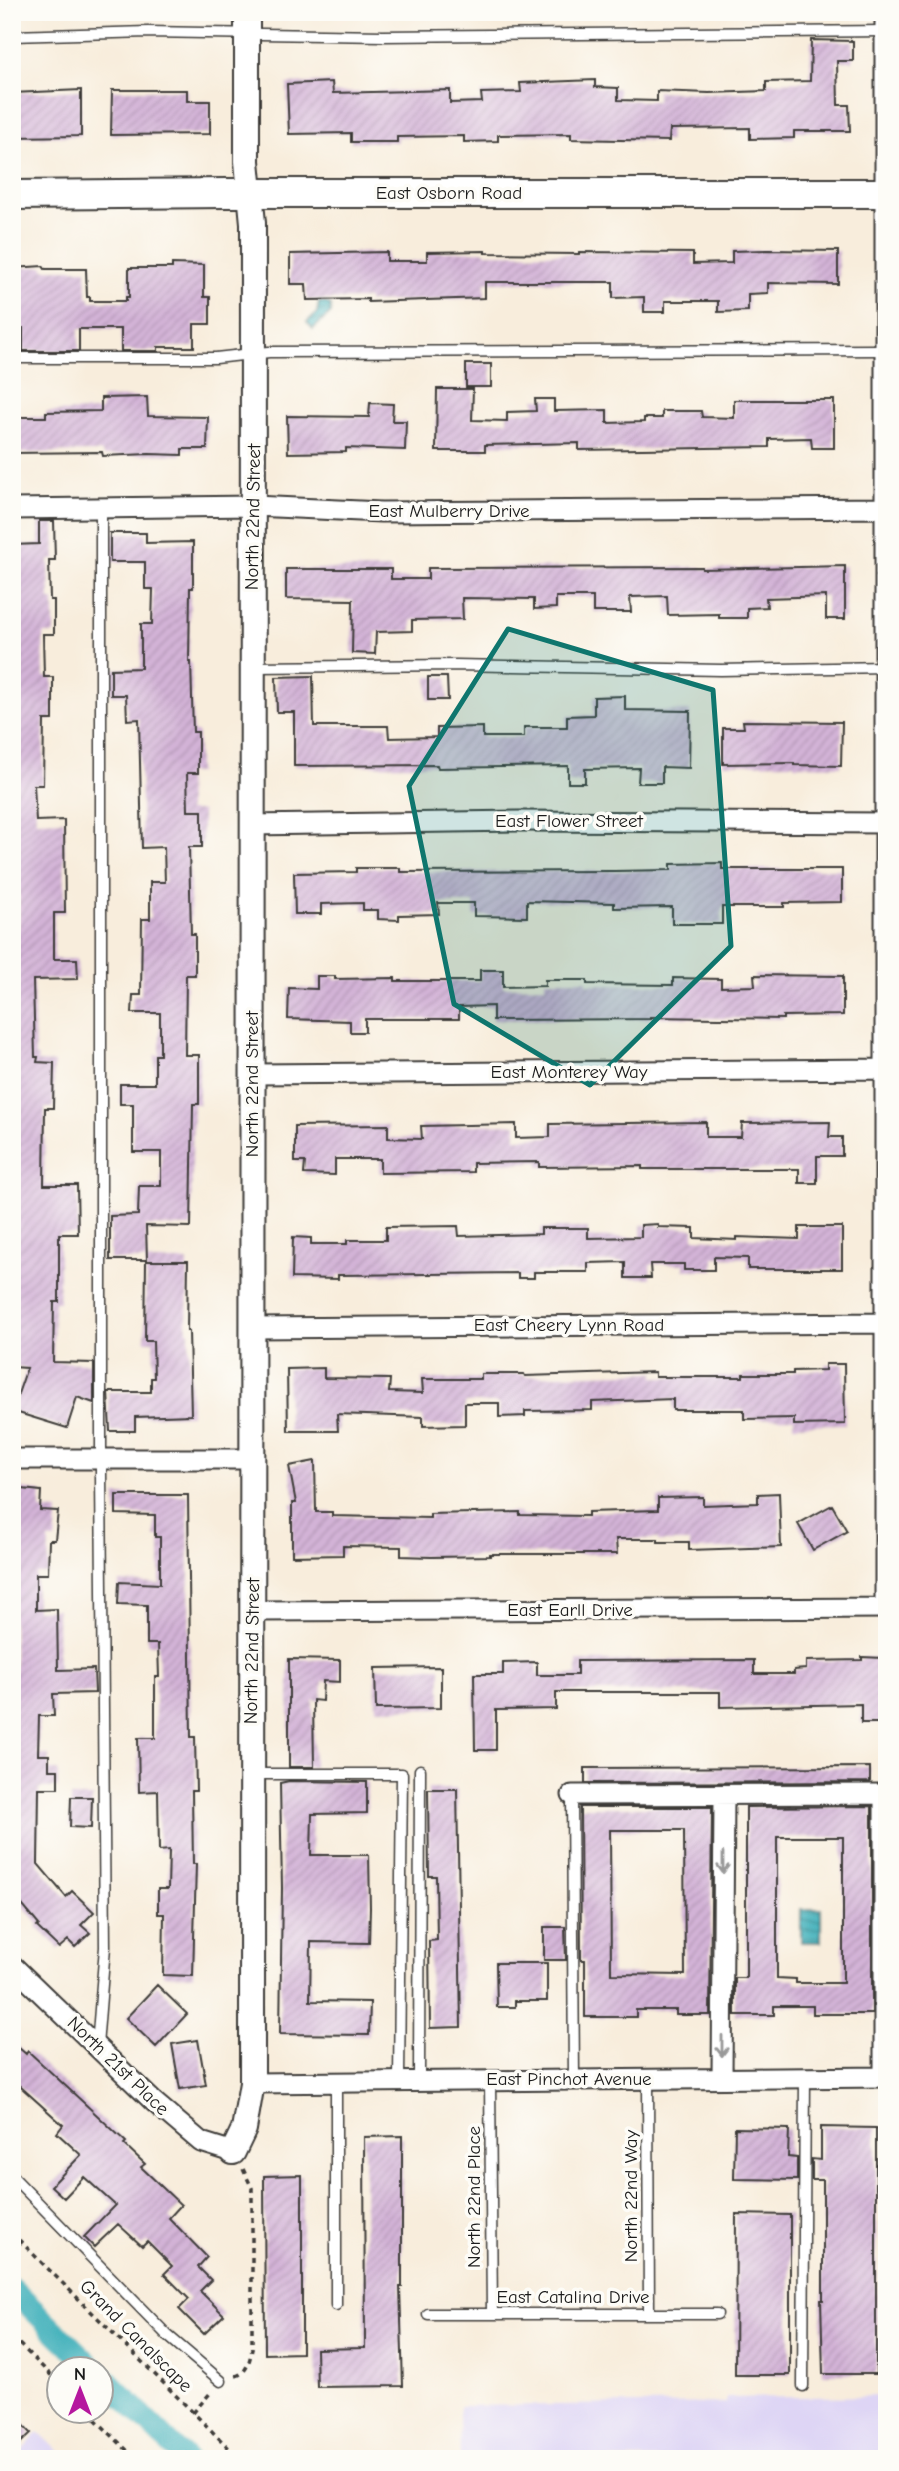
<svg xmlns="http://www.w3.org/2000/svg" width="899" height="2471" font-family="'Comic Neue',sans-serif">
<defs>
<pattern id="water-rules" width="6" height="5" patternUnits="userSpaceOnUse" patternTransform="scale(1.75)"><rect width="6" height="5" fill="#42b1bb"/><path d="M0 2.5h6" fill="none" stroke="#368f97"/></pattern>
<pattern id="building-hatch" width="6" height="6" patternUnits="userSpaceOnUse" patternTransform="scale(1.75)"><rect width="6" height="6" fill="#d3b3d7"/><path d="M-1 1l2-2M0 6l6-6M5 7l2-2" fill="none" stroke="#b599b8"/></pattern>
</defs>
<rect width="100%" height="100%" fill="#fdfcf7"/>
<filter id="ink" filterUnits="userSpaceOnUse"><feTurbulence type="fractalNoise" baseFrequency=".0143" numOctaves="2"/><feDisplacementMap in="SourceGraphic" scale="14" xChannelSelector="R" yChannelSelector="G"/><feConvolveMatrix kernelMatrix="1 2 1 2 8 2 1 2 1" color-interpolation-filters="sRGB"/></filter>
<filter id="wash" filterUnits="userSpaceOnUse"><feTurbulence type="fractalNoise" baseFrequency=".00686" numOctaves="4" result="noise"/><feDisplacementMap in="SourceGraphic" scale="28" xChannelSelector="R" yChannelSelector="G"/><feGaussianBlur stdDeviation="1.57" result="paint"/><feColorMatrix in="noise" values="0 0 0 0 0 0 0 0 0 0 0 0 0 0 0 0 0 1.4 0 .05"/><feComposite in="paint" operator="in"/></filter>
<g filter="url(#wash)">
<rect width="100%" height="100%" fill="#f8eddc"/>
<path fill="#ded5f5" d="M887,2396V2459H460L459,2406L726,2403L727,2398Z
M39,2432L67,2459H14Z"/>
<path fill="url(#water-rules)" stroke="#2f666c" stroke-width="2" d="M319,302L330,304L331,313L313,329L307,322L317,313Z
M801,1909H821V1942H801Z"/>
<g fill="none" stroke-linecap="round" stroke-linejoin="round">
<path stroke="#42b1bb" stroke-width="23" d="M12,2289L95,2370
M102,2376L186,2459"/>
</g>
<g id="blocks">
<path fill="url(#building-hatch)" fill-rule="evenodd" d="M811,40L853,41V61H837L838,105H849L850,131H794V138L750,139V128L670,129L669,141L571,139V134L498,135V141L464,142V136L397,137V142H351V133L289,134L287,84L332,82L333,93L450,90V103L482,102L481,93L521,92L520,83L595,80V87L618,88V100L657,101V91L709,93L766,91V82L810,81Z
M81,90V136L12,137V93Z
M112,90H187V101H210V134L111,135Z
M767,250L838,251V284L768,283V293L748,294V311L718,312V301H665V312H644V297L613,298V282H485V298L368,302V299L307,300L306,284H290V254L387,252V261H427V252L485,251V253L579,254V252L693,253V264L732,263V251Z
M172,264L204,265V297H210V324H194V347H158V351H121V329H79V351H23V328H12L13,268L43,266L45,269H86L87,297H90V301H126V297H129V268H172Z
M466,364H491V387H466Z
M437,389H473L472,420L507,421V412L536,411L535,399H554V411L607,410V423L644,422V418H662V411H701L702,417L734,418V400H834V448H812L811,438L769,439V447L579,450V443L485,445V451H436Z
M147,397L148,416L208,417L207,449H182V455L149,454L103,456L102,452L12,453V417H46V412L101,411V398Z
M370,403L393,404L392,421H406L405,450L346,448V452L288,453L287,416L369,417Z
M39,521H54L55,560H49L50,600H54V634H43L44,677H53V720H44L43,785H34L36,821L64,820L65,913H54V959H77L78,979L33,980L35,1057H38L37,1062L54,1063L53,1108H45L44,1185H77L78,1234H59V1302H54L53,1362L94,1363V1403L77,1397L67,1428L12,1411L27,1368L13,1367L12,928H19V885H12V733H18L19,691H13L12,545L39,544Z
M110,533H146V543L193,542V588H190L189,662H191L193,732H198V773H187L188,811H202V847H189L191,934H195V975H186L185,1055H199V1104H193L191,1227L146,1226L147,1260H110V1216L138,1215L139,1186H161V1152H133V1104H120V1084H155V1055H160V1013H132L133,995H141L142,919H150V882H165L164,847L142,848L139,719L127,720L126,695H111V669L141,668V624H152L153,589H145V562H110Z
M845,566V619H826V596L766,598L767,607L747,608V618H719V614L668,615L667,596L630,597L631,612H593V597H556V608L534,609V599L462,598L463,619L412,620V631L376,632L375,654L352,653L353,600L286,599V569H391V579H428V568L702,567V569Z
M313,676L314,726H388L389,738L437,737V728L483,727V737H524V727H567V716L594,715V697L625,696V710L690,711L689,768L662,767V783H638L639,768L585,769V783H568V766L438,768L437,765L294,766V712H277L276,677Z
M428,677H447L448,700H428Z
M743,721L842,722L841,766L794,765V763L723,764V728H744Z
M722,863V869H842V902L784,903V907H722V924H672V907L614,908V903L527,901V917L474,916V903H438L439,914L399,915V920L378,919V910H363V903L321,904V914H295L294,873L356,872V868H400V872L614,871L671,870V864Z
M480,970H503V987L545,986V980H587V984L673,985V978L721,979V987L755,986L754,975L843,976V1015L783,1016V1019L650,1017V1019L493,1020V1006L459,1007V1019H365V1032H350V1021L288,1019L289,988L317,989V976H335V979L395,978V981H480Z
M706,1122V1137H741L742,1123L830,1122L829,1137H842V1156H817V1183H799V1169H642V1166L539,1167V1162L473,1163V1172L380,1173V1159H335V1175L304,1174L305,1162H295V1126L388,1125V1138L422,1139L421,1126L516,1124V1138L550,1137V1124Z
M658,1224V1227L694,1228V1238L737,1240V1237L799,1239V1227H842V1269H748V1258L714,1257V1270H684V1264H650L651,1278H625V1262L588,1263V1272H534V1278H518V1273L338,1275V1279L292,1278L293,1237L311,1238V1244H347V1240H386V1227L458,1226L459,1236L541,1234V1228H588V1238L641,1237V1225Z
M146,1261H188L187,1331H189L191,1415L135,1417V1431H110L108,1392H151V1378H154L153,1341H145Z
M825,1364H844L845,1424L794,1425V1418L744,1419V1410H673V1399L592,1402V1410L525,1411V1416L499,1417V1403H465V1425L423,1426V1417L337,1414L338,1431H288L287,1369L324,1368V1378L390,1379L389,1392L423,1393L422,1379H481V1374H524L525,1376L655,1372V1377H743V1374H793V1371L825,1370Z
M315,1461L316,1512H332V1516L430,1518V1514L520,1512V1515L588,1516V1512L658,1510V1498L703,1497V1505L758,1503V1494L779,1493L781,1547L689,1550V1542H658V1539H616L617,1554H490V1556L431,1557L401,1556V1547L343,1546V1555L292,1556V1503H296L289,1466Z
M12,1488L41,1491L40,1510L58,1511L55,1540H49L48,1574H36V1610L57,1609L58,1670L94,1669L95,1693L53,1694L54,1716H39L38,1755H49V1770H58V1788H39L38,1864L66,1897L72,1891L94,1912L81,1925L90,1933L75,1947L68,1940L59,1948L37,1927L39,1925L12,1893V1671H15L12,1596Z
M116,1495H188L191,1737H195L196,1791H192L193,1864H196L193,1976L163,1975L164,1914H158V1889H168L169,1850L159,1851L158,1791L139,1792L138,1738H155V1677H159L158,1644H147V1605L118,1604L119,1582L160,1584V1537H155V1515L116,1514Z
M832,1505L847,1531L813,1550L798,1524Z
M862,1657L883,1658V1675H887V1723H861V1704L720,1707V1692H556V1709L496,1710V1750H475L474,1674H503V1663L537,1662V1675H577V1661L754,1660V1674H794V1670L806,1669V1661L862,1660Z
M289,1659L340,1660V1682L323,1681L322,1701L313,1700L314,1767H289Z
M441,1667V1708L376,1709L375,1668Z
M870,1767V1782L585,1783V1768Z
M289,1781L367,1782V1813L312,1814L311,1855H369L370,1908L369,1943L311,1942L310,2001L370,2002L369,2035L280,2034L282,1888L280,1783Z
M428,1789H457L461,2027L430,2028L429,1941L437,1940L436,1876H429Z
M71,1797H92L91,1828L70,1827Z
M872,1806V2014H813V2006H774V2015H735V1978H746V1807ZM777,1837H843V1983H796V1979L777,1978Z
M580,1807H712L710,2015H676V2010H636V2017H585V1960H581ZM610,1830H684L685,1975L611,1974Z
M544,1927H565L566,1960H544Z
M496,1963H547V2001H515V2007H497Z
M157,1985L187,2014L156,2047L126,2018Z
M198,2040L206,2085L180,2089L172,2044Z
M12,2042L26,2054L28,2051L126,2142L124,2144L145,2164L141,2167L181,2205L169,2218L207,2257L198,2267L211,2280L200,2291L224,2315L204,2334L179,2309L189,2299L164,2274L172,2266L147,2241L142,2246L118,2224L94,2247L84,2237L115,2205L84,2177L64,2198L51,2186L81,2155L57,2133L63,2125L12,2079Z
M821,2127L876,2128V2374H823L821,2300H823V2180H812V2159L821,2160Z
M735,2128L789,2129L788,2157L797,2158V2180L734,2179Z
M402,2136V2287H400L403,2386L317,2387L316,2349L365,2348L364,2137Z
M302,2175V2353L265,2354L264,2176Z
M736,2214L790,2215V2375H735Z
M12,2413L31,2433L12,2451Z"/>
</g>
</g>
<g filter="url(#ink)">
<use href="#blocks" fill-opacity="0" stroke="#3d3b39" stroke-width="2"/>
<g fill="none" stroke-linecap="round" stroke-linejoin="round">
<defs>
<path id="service" d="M12,36L148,32L383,36L886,31
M12,358H216L269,352L886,350
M254,667L456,665L721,670L886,667
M252,1774H402L399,2080
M572,1795L574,2079
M97,2046L105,1947L101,1473V507
M648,2078L649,2314
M419,2080L420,1770
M490,2080L492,2314
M12,2176L167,2335L221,2381
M336,2305V2081
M428,2314H717
M803,2386L805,2077"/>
<path id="minor" d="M885,12V1608
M12,509L254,506L381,512L887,508
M251,825L519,821L887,823
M253,1074L885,1069
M253,1328L886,1323
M12,1459H254
M253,1611L887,1608
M884,1794V2077
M572,1795L887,1794
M12,1965L154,2102L201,2142L233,2152
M722,2078L724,1795
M252,2083L887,2077"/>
<path id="tertiary" d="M233,2152L244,2129L252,2083L253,223L247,161V12"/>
<path id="secondary" d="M12,195L225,193H887"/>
</defs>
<use href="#service" stroke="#3d3b39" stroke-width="13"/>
<use href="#minor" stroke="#3d3b39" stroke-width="23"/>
<use href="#tertiary" stroke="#3d3b39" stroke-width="28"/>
<use href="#secondary" stroke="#3d3b39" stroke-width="32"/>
<path stroke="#3d3b39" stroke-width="3.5" stroke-dasharray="5 5" stroke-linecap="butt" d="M12,2233L240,2459
M12,2337L60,2384
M236,2376C247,2373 250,2360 252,2349V2188L243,2169
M88,2412L136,2459
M193,2413L212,2391"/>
<use href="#service" stroke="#fff" stroke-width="10"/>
<use href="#minor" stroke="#fff" stroke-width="19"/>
<use href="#tertiary" stroke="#fff" stroke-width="24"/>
<use href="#secondary" stroke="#fff" stroke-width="28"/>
</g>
<defs><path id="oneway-shaft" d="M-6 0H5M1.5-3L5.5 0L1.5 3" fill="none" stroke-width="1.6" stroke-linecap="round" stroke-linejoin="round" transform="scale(1.75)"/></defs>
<g stroke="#999">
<use href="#oneway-shaft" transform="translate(723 1863) rotate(90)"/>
<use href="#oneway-shaft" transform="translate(722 2046) rotate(90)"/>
</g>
</g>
<path fill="#0f766e" fill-opacity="0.2" stroke="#0f766e" stroke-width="5" stroke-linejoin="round" d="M508,629L713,690L731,946L590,1085L454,1004L409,786Z"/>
<g text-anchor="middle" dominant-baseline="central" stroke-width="7" stroke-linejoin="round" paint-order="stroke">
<g font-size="19" fill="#1c1c1c" stroke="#fdfcf7">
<text x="449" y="193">East Osborn Road</text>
<text x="449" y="511">East Mulberry Drive</text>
<text transform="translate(253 517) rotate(-89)">North 22nd Street</text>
<text x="569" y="821">East Flower Street</text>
<text x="569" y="1072">East Monterey Way</text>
<text transform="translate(252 1084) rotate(-90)">North 22nd Street</text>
<text x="569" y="1325">East Cheery Lynn Road</text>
<text x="570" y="1610">East Earll Drive</text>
<text transform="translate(252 1651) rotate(-89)">North 22nd Street</text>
<text transform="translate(118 2066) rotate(44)">North 21st Place</text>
<text x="569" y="2079">East Pinchot Avenue</text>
<text transform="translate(631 2196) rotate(-90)">North 22nd Way</text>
<text transform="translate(474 2197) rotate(-90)">North 22nd Place</text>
<text x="573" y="2297">East Catalina Drive</text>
<text transform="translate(136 2336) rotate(45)">Grand Canalscape</text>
</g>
</g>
<rect width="899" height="2471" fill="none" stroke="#fdfcf7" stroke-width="42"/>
<g transform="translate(80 2390)"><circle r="33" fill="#fdfcf7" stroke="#a3a29f" stroke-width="2"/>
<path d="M0-5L12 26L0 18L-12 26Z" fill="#b5179e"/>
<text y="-10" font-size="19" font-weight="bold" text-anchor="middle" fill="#1c1c1c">N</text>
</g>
</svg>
